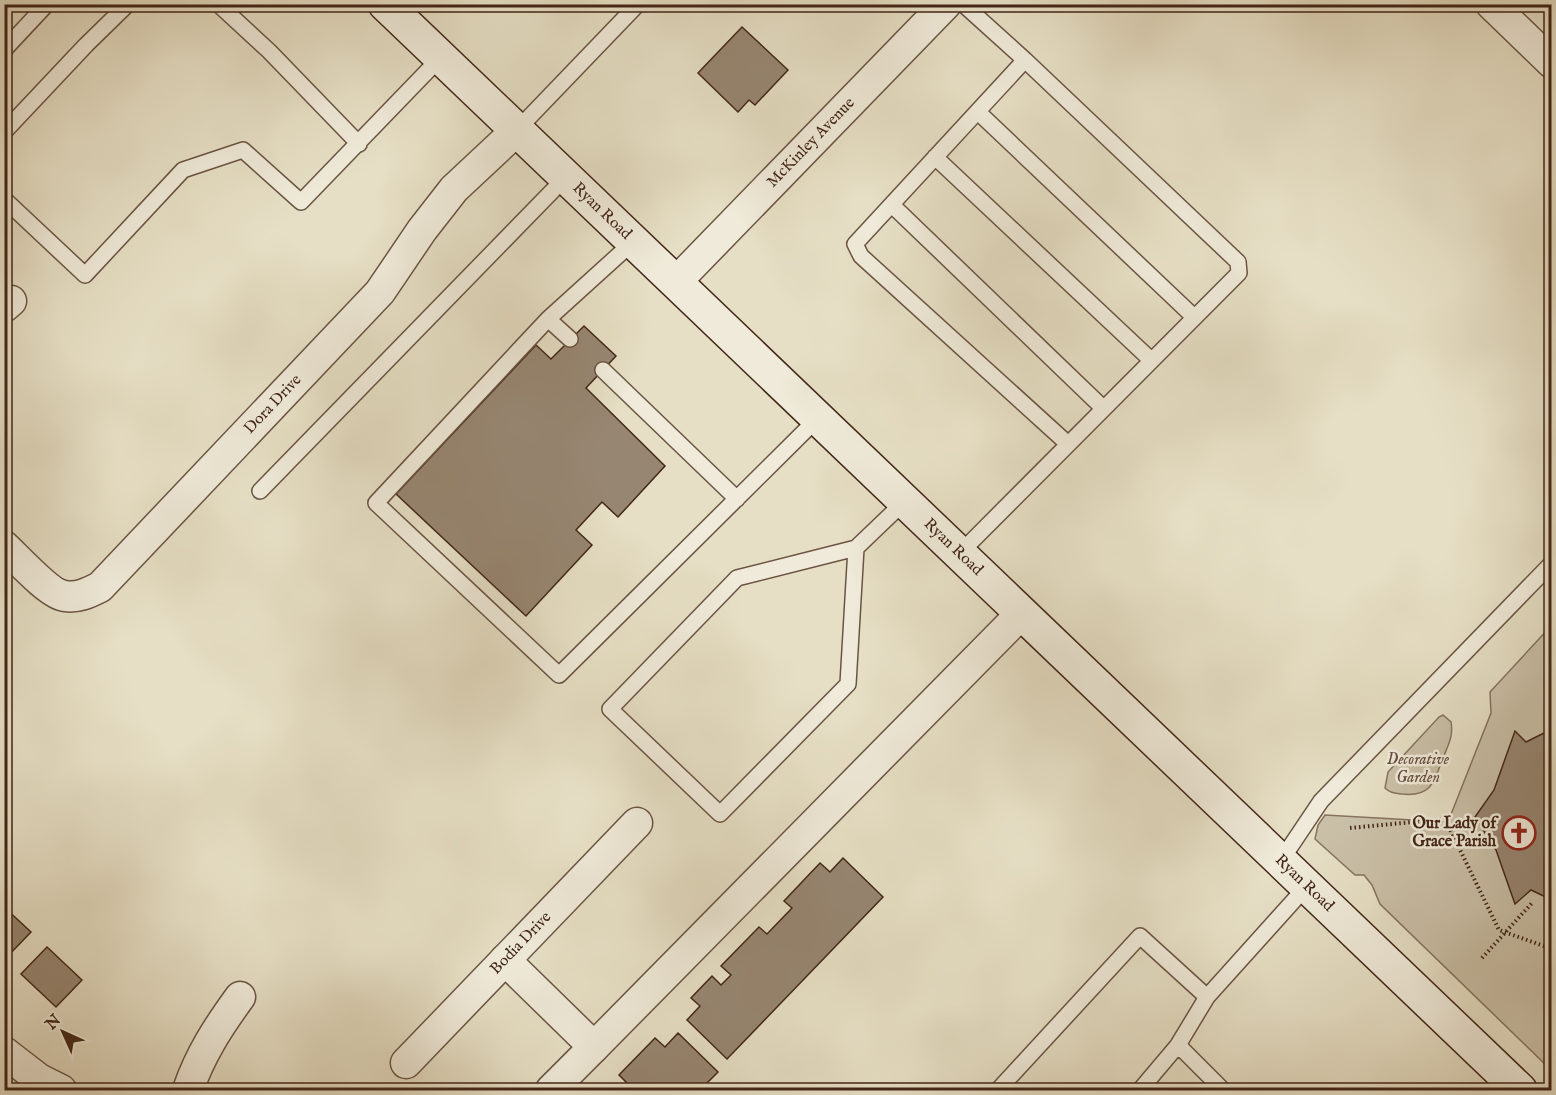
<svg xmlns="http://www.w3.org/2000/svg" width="1556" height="1095" font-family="'IM FELL English',serif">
<rect width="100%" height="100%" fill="#e6dfc5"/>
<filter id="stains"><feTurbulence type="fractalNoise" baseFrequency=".00333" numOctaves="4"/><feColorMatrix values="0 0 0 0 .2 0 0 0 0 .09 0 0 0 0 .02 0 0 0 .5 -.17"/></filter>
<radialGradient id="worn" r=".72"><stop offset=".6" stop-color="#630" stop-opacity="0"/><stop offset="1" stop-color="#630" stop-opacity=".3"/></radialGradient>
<path fill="#cac0a8" stroke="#867360" stroke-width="1.5" d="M1551,626V1070L1380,904L1372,885L1364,875H1355L1315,839L1318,825L1325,815L1448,822L1491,713L1490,692Z
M1443,715L1451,722C1454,738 1446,749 1441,763C1434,784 1429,797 1402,794C1395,793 1390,793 1385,788L1388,772L1439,717Z"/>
<path fill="#978672" stroke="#422618" stroke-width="1.5" d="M742,27L788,70L755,105L749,100L738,112L698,73Z
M584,326L616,356L586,388L665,466L618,517L602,502L576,530L592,545L526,616L396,494L536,345L551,359Z
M1552,729V900L1531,890L1515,904L1496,850L1475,817L1494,790L1515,731L1526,742Z
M843,858L883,897L727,1059L687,1020L700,1006L691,998L712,976L721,985L731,975L721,966L759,927L767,934L792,908L784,901L820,863L830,872Z
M4,907L31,932L5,959L4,958Z
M47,947L82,980L56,1007L21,974Z
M678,1033L718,1072L700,1090H619L627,1083L619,1075L655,1038L665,1047Z"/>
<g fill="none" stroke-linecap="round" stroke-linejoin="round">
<defs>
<path id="service" d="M218,4L269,51L359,144
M963,4L1025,60L855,244L861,256L1068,444
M4,50L47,4
M978,112L1194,317
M516,131L638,4
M4,132L86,45L128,4
M935,157L1151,360
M4,199L85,275L183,170L243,150L301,202L441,57
M892,205L1103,408
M633,242L548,319L376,503L559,675L817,419
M548,319L570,339
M603,370L737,499
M260,491L565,178
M856,548L848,684L720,814L610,709L737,578L856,548L904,502
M959,554L1239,273L1238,262L1025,60
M1280,862L1321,801L1552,563
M998,1090L1140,936L1207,997
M1140,1090L1178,1045
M1223,1090L1178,1045L1207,997L1306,887"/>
<g id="minor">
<path d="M1491,4L1552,63"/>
<path id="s1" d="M676,282L946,4"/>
<path d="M4,307L11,301"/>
<path id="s2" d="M4,546C16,557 50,595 65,596C78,598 88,593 100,587L380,292L422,230L454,189L516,131"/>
<path d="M505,960L594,1047L1021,614"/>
<path d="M4,1052L39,1079L61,1090"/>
<path id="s3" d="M406,1063L637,823"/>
<path d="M188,1090C200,1055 218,1027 240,997"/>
<path d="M551,1090L594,1047"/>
</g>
<g id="secondary">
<path id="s4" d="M385,4L1520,1090"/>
</g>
</defs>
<use href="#service" stroke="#6b5443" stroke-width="18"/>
<use href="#minor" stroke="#6b5443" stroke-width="33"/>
<use href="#secondary" stroke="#422618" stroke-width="36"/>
<path stroke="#422618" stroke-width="4" stroke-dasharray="1.5 3" stroke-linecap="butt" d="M1350,828L1445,819L1499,930L1552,949
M1482,958L1533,902"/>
<use href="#service" stroke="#efead9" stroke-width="15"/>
<use href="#minor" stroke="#efead9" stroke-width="30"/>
<use href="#secondary" stroke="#efead9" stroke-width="33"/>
</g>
<defs>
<symbol id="church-ring" viewBox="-11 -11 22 22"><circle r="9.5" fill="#efead9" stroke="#8f2418" stroke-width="1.5"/><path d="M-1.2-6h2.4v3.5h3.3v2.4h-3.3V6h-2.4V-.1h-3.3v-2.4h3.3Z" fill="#8f2418"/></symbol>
</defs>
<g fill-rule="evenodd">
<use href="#church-ring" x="1500" y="814" width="38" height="38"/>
</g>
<g text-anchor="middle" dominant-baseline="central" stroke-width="5" stroke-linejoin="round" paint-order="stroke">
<g font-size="16" fill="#422618" stroke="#efead9">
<text stroke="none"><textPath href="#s1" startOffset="194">McKinley Avenue</textPath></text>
<text stroke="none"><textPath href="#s4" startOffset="300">Ryan Road</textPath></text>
<text stroke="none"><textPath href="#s2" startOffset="368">Dora Drive</textPath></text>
<text stroke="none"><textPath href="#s4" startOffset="786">Ryan Road</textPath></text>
<text stroke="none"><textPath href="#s4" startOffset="1272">Ryan Road</textPath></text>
<text stroke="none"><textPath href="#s3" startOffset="166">Bodia Drive</textPath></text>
</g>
<g font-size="16" font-style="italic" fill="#644c3c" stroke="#efead9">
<text x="1418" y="760">Decorative<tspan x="1418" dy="18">Garden</tspan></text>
</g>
<g font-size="16" font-weight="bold" fill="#422618" stroke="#efead9" text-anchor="end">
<text x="1496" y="824">Our Lady of<tspan x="1496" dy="18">Grace Parish</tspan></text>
</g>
</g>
<rect width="1556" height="1095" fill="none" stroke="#e6dfc5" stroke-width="24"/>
<rect x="6" y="6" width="1544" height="1083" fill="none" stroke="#422618" stroke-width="3"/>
<rect x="12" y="12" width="1532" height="1071" fill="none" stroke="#422618" stroke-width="1.5"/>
<g transform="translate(63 1032) rotate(315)" stroke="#efead9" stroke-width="4.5" paint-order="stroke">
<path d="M0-4.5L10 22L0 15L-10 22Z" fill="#422618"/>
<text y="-9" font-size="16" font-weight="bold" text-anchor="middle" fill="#422618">N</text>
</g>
<rect width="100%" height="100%" filter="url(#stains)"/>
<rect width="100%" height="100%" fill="url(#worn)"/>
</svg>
